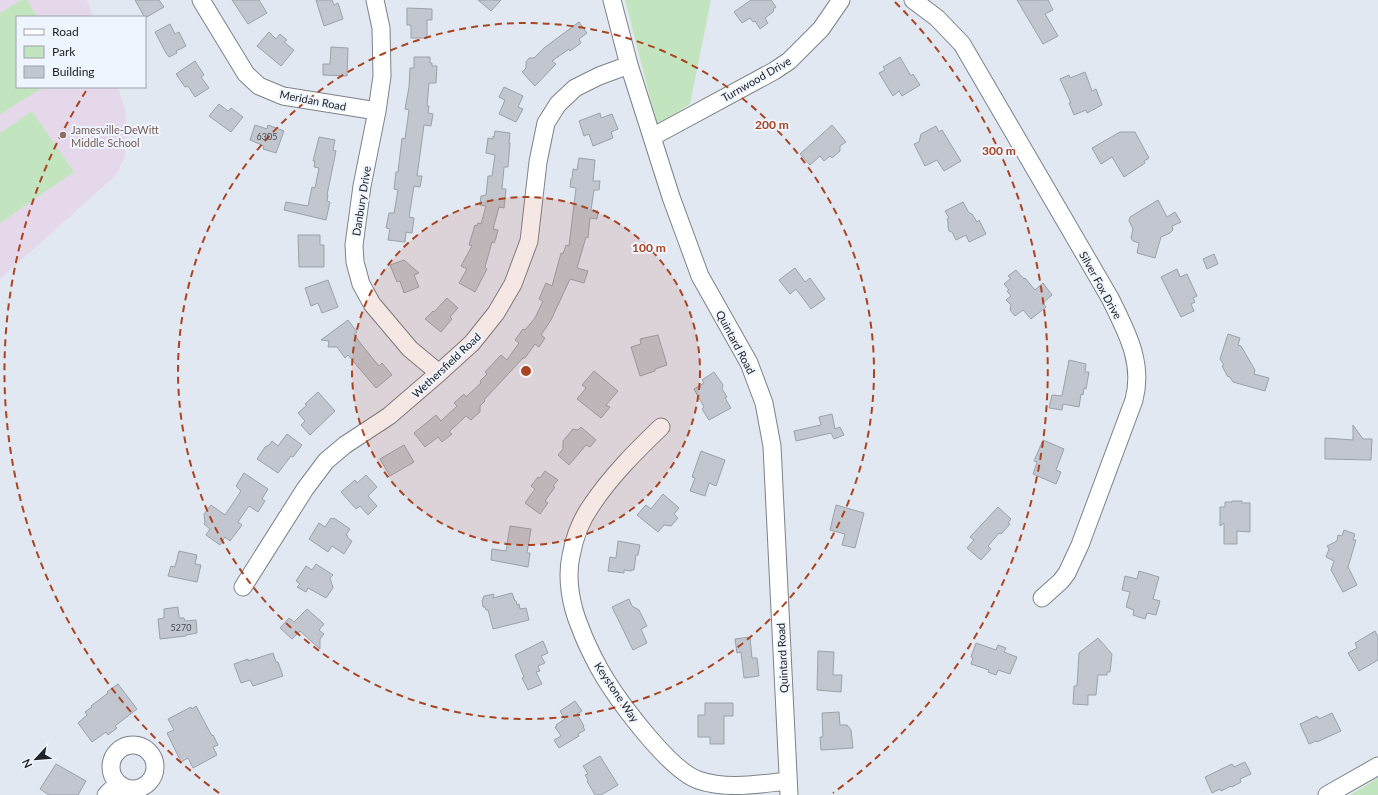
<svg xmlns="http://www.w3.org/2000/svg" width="1378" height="795" font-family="Lato,sans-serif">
<rect width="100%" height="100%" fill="#e2e8f1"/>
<path fill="#e6d8eb" d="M0,0H87L93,17H17V87H118L126,113L125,157L116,175L0,279Z"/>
<path fill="#c2e5c0" d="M21,0H27L37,17H17V87H44L0,114V13Z
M625,0H711L690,104L657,125Z
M32,111L74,172L0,223V133Z
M1378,778V795H1350Z"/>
<path fill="#c1c6cf" stroke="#9ba1a9" d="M135,0H159L164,7L145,18Z
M232,0H259L267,13L248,24Z
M316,0H332L334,5L338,3L343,19L324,26Z
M478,0H501L491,11Z
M751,0H771L776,7L774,8L773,12L765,18L768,23L760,29L755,21L753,22L750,18L742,23L734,12Z
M1017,0H1048L1053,10L1045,14L1058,36L1043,44Z
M407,8L432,9V20H427V38H411V25H407Z
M579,22L587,33L579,39L581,43L570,51L569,49L552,61L556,64L535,86L522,72L526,68V62L529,58H534L544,48Z
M170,24L175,34L179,32L186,46L176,51L177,53L169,57L166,53L155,32Z
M269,32L276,39L280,34L287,40L284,42L294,50L281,66L257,46Z
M331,47L348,48L347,76L323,75V64H330Z
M414,57H430V63H432V66H437L436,83H429L427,106H429L428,113L433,114L431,126L424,125L417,176H422L420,187L414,186L409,217L414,218L412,233L406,232L405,242L388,240L390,229L386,228L389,213H394L398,190L394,189L396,172H398L402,138L405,139L409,110L405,109L409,87L410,68H414Z
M900,57L911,76L913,74L920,85L902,96L899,91L893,96L879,73L885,70L883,67Z
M195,61L204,75L201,77L209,88L195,97L188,86L185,87L176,74Z
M1085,72L1092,91L1096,89L1102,105L1087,113L1086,110L1074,115L1069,103H1071L1060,79L1069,75L1070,78Z
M504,87L523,96L518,107L523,109L516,122L499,114L505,100L499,97Z
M219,104L228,111L231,108L243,117L231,132L209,116Z
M600,113L601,118L612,114L618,129L611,132L613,138L593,146L589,134L584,136L579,121Z
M255,125L267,129L268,125L284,131L276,153L263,149L264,146L250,140Z
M832,125L846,142L840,146V151L832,158L830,156L824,161L820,156L810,165L800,154Z
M936,126L939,132L942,130L961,161L944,171L937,160L925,166L914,144L919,142L921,134Z
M495,131L510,133L509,143H510L508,167H504L502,189H506L504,208L499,207L493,229L498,230L496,238L494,243L492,242L485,267L487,269L475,292L459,283L467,269L461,266L472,246L469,245L475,225L477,226L478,223L481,224L486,206L480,205L481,196L486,195L488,176H492L495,155L486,153L488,138L493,139V136L494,137Z
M1120,132H1135L1149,158L1144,161L1145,163L1124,177L1112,157L1101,164L1092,148Z
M319,137L335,140L333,150L336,151L327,195H328L327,201L330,202L326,220L284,210L286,202L308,206L312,187L315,188L319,168L314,167L315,161H313Z
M579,158L595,160L593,181H600L599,190H594L591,210L598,211L597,219L590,218L588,238L586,237L577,268L588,271L584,283L570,279L551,320L541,335L545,338L539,347L535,344L525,358H523L484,400L485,401L480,406V412L471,420L466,416L449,432L452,434L442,442L438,437L425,447L414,433L436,415L441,421L457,406L454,403L464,394L466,397L481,383L480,381L487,374L485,372L501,355L507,360L519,343L515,340L523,329L525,330L535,318L543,301L539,299L546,283L552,286L561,253L563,254L566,245L569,246L576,188L570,187L571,179H572L573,169L577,170Z
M1158,200L1167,217L1175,212L1181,222L1172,226L1173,230L1170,233L1161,237L1155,258L1137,253L1139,243L1133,241L1131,238L1133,229L1129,221L1130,217Z
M963,202L969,213L972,214L977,222L979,220L986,234L969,242L966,235L956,240L952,232L949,231L948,227V222L947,219L949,218L945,211Z
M298,235H320V245H324V267H299Z
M1214,254L1218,264L1207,269L1203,259Z
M404,260L419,273L414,275L419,287L404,293L400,281L397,282L390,265Z
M795,268L805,282L810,278L825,299L811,309L796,289L790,294L779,280Z
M1177,269L1180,277L1187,274L1197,296L1193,298L1195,302L1191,304L1194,311L1181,317L1161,277Z
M1016,270L1024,279L1025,278L1035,290L1043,283L1052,295L1043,303L1046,307L1031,319L1023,310L1015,316L1010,310L1011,305L1006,300L1011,296L1007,291L1009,290L1004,284L1011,278L1008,276Z
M328,280L338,307L322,313L318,303L311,306L305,288Z
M447,298L458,308L450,317L452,319L441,332L425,319L433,311L434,312Z
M348,320L357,332L354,334L361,344L379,366L382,363L392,375L376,388L348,355L345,358L337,347H328L329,341L321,340Z
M1228,334L1240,338L1238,345L1241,346L1255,370L1254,374L1269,378L1265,391L1233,382L1229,376L1228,377L1222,366L1224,365L1220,359Z
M658,335L667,365L655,369V371L640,376L631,347L641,344L640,339Z
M1069,360L1086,364L1085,372H1089L1086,389L1084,388L1083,395L1081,394L1079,407L1063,404L1062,410L1049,408L1052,395L1062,396Z
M594,371L618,391L606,405L610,407L601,418L577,399L586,388L582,385Z
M714,372L723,385L722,389L727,397L725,398L731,408L709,420L702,409L704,407L694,389L704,383L702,380Z
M318,392L335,411L310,435L301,425L305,421L298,413L307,405L305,404Z
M832,414L835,429L840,427L844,435L834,439L831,433L796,441L794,431L821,425L819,417Z
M1353,425L1363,439H1372L1371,460L1325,459V438L1353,440Z
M581,427L596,440L590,447L586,445L569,465L558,455L563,449V441L573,429L578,430Z
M287,434L302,445L293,457L291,456L278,473L257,459L265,447L269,445L272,441L278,446Z
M1043,440L1064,449L1056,470L1061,472L1056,484L1033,474L1037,462L1034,461Z
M404,445L414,462L390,476L380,459Z
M701,451L725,460L716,486L709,483L705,496L690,491L695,478L692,477Z
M545,471L558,480L553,486L555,487L545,501L548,503L540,514L525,503L535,489L531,486L538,477L540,478Z
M244,473L268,489L262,499L265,501L258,512L249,506L238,522L242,525L230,541L225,537L220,545L206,535L210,529L204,524L205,522L204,514L211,505L225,515L241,491L236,486Z
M366,475L377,487L368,496L377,506L368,515L360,506L356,509L341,492L355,480L357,483Z
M663,494L679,508L674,514L678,518L671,526L664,525L658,532L637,515L646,505L651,509Z
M1232,501H1242V503H1250V532L1237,531V544H1224V523L1220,526V507H1225V502H1232Z
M836,505L864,513L855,548L842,545L845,534L830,530Z
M998,507L1011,519L1008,523L1010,524L1001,534L999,533L988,546L991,549L981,560L967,548L974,540L970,537Z
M331,518L333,519L334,518L350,529L346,535L348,536L347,537L352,541L344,554L332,546L328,552L309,539L319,523L325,527Z
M510,526L531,529L527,553H530L528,567L491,560L492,549L506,551Z
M1344,530L1355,534L1353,540H1356L1348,567L1357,585L1343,592L1331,570L1334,561L1326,557L1329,549L1327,546L1337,541L1338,535L1342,536Z
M618,541L640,545L638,555H636L634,570H631V571L624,570V573L608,571L610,557L616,558Z
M179,551L197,555L195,564L201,565L197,582L168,576L171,566L175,567Z
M316,564L333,575L330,578L333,588L326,598L308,588L306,592L297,587L300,584L296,581L306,566L312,570Z
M1139,571L1159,577L1153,599L1160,601L1156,615L1147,613L1145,619L1133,615L1134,610L1126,607L1130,592L1122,590L1125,576L1137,579Z
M512,593L515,601H516L517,605L519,604L520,609L526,608L529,620L493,629L488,610H486L485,607H483L482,601L484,596L494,594L493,598Z
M629,599L632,606L639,610L647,626L641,629L647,643L633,650L612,607Z
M178,607L179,618H184L185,621L196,620L197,633L186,635V636L160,639L158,619L164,618V609Z
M307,609L324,624L319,630L324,634L320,639V649L300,631L292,639L280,628L289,618L294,622Z
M1375,631L1378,637V660L1359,671L1348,653L1357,648L1355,643Z
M750,637L752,658H757L759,676L744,678L741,652L737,653L735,639Z
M1098,638L1112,654L1110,672H1107V675H1098L1096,695H1088V705L1073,704L1074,686H1077L1079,653Z
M543,641L548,653L541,656L545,663L538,666L540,671L536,672L542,684L528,690L522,678L524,677L515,655Z
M976,643L996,650L998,645L1006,648L1004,652L1017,657L1010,674L998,670L996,675L988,672L989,670L971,664L973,658L971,657Z
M818,651L834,652L833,675H842L841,692L817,690Z
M273,653L276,662H278L283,676L253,686L250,680L241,683L234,664L248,659V661Z
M118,684L137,709L115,726L117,728L108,735L106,732L92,742L78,723L87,715L85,712L92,707L91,706L108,693L107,692Z
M575,701L582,711L577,714L584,726L583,727L585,730L578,734L579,736L559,748L554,740L561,736L555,727L557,726L556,725L565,719L560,711Z
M705,703H733V716H724V744H710V737H698V715H705Z
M196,706L212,736L213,735L218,745L213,747L217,755L193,768L188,758L181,762L167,733L174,730L168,719L191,707L192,709Z
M839,712L840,725H847L851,730L853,748L821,750L820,737H823L822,713Z
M1332,713L1341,731L1317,742L1316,741L1309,744L1300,724L1317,716L1319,719Z
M600,756L618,785L601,795H595L587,781L588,780L585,775L588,774L583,766Z
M1245,762L1251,774L1240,779L1241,782L1232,787L1231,786L1221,791L1220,789L1212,793L1205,777L1232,764L1234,767Z
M56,764L86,781L78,795H49L40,789Z"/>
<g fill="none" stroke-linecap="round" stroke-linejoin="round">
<defs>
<path id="minor" d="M201,0L246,74L259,86L283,96L377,111
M375,0L381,28L382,76L377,111L362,186L354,245L355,262L361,284L372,304L410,349L439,373
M612,0L629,65L671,197L700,276L749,363L764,403L772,446L789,795
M913,0L937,18L962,44L1110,298C1126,331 1144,362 1134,400L1080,545L1067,573L1061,581L1042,598
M652,137L774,71L789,61L821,29L841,0
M661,427C636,451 610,477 591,506C581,520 574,539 571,556C566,578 571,606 580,627C585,641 592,655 599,668C615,697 668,769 698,780C727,790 759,784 788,781
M243,587L305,489L326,461L345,445L389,416L439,373L472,343L496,313L513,284L529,241L538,162L546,123L558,104L575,88L599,76L629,65
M111 767a22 22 0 1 1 44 0a22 22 0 1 1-44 0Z
M106,795L118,783
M1327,795L1378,766"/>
</defs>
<use href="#minor" stroke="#7c818a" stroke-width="19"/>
<use href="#minor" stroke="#fff" stroke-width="17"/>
</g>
<circle cx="526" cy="371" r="174" fill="#aa431f" fill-opacity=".12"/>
<g fill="none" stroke="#aa431f" stroke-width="2" stroke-dasharray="7 5">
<circle cx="526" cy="371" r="174"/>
<circle cx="526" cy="371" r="348"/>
<path d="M219 793A522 522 0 0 1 86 91M895 2A522 522 0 0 1 833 793"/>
</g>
<circle fill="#8d6e63" stroke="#eff5fe" stroke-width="1.5" cx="63" cy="135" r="4"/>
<g text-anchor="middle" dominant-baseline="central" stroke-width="4" stroke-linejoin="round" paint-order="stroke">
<g font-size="9" fill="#484b50">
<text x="267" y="136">6305</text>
<text x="181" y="627">5270</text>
</g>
<g font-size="11" fill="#202225" stroke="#eff5fe">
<text transform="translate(756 79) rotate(-30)">Turnwood Drive</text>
<text transform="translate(313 100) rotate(11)">Meridan Road</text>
<text transform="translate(361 201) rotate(-81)">Danbury Drive</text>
<text transform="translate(1101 285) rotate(61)">Silver Fox Drive</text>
<text transform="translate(736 342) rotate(62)">Quintard Road</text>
<text transform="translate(446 365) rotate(-43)">Wethersfield Road</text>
<text transform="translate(782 658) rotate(-93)">Quintard Road</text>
<text transform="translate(617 692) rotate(56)">Keystone Way</text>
</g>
<g font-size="11" fill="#785e54" stroke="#eff5fe" text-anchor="start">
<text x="71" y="129">Jamesville-DeWitt<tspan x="71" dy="13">Middle School</tspan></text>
</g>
</g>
<circle cx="526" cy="371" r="6" fill="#aa431f" stroke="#eff5fe" stroke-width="2"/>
<g font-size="12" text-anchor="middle" font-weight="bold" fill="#aa431f" stroke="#eff5fe" stroke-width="4" stroke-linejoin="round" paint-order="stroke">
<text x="772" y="129">200 m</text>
<text x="999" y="155">300 m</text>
<text x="649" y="252">100 m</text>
</g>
<rect x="16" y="16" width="130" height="72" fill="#eff5fe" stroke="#9ca1a7"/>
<rect x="24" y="29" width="20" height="6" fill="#ffffff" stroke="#9ca1a7"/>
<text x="52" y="36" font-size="12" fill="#202225">Road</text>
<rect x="24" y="46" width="20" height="12" fill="#c2e5c0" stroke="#9ca1a7"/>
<text x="52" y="56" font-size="12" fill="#202225">Park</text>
<rect x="24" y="66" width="20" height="12" fill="#c1c6cf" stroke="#9ca1a7"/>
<text x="52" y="76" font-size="12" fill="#202225">Building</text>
<g transform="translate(36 759) rotate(244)" stroke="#eff5fe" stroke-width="3" paint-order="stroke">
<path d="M0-3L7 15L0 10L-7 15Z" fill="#202225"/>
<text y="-6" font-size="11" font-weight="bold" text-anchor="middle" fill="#202225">N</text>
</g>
</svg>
